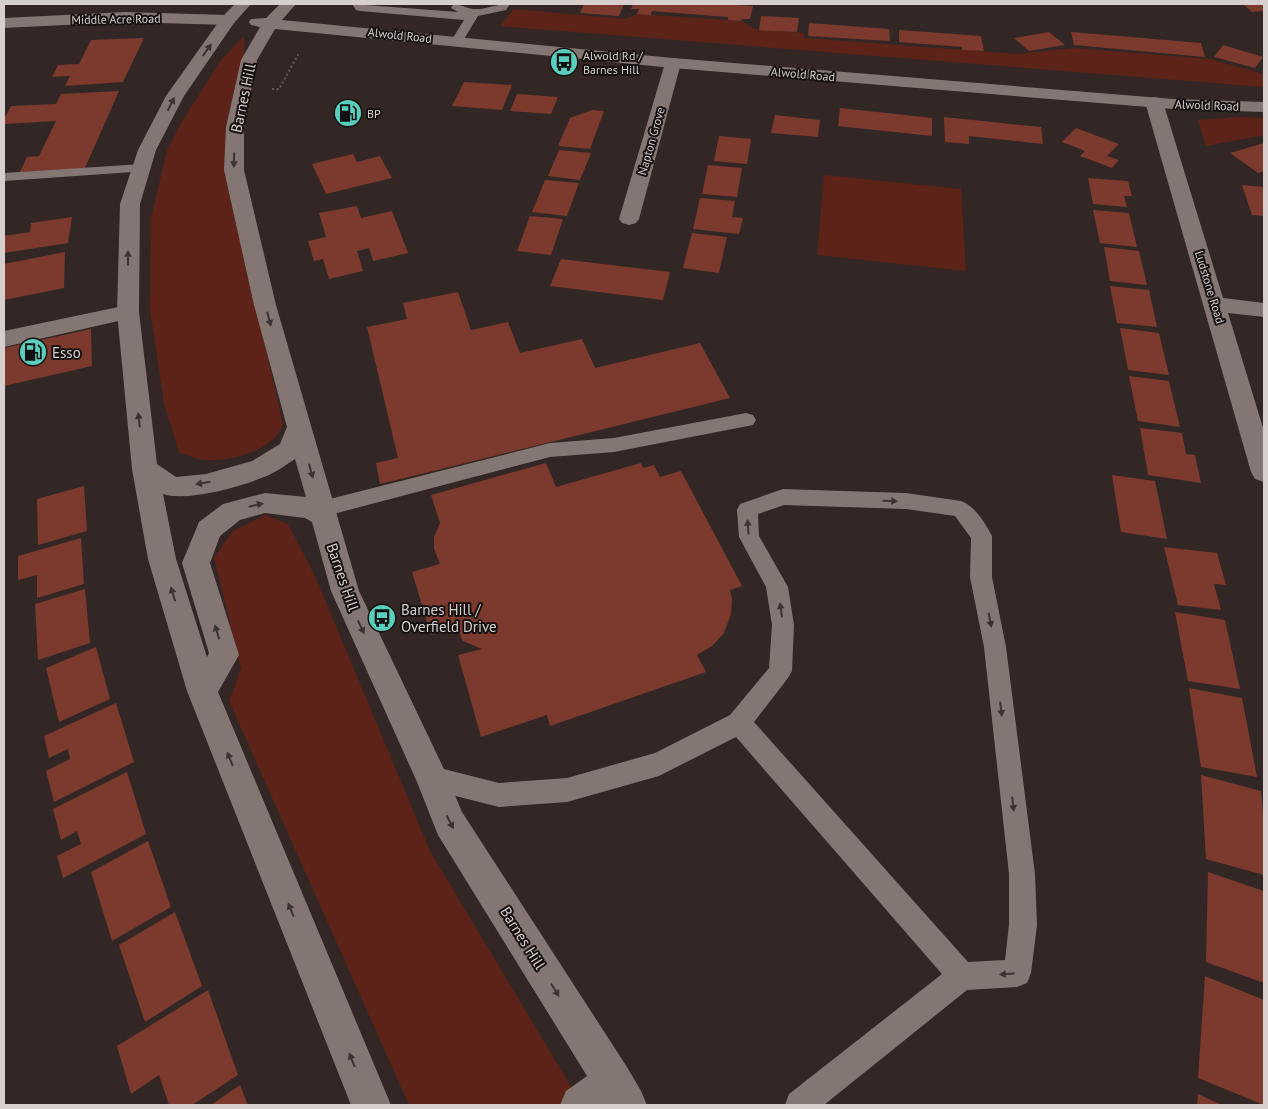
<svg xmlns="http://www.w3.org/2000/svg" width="1268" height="1109" font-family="'PT Sans',sans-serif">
<rect width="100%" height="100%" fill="#322724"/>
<path fill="#5d2318" d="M514,9L625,19L637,14L741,21L755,29L804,33V38L1019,54L1072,48L1210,59L1264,74V87L500,26Z
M243,37L245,41L244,52L226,125L225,159L250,281L283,424C275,450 231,462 205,460C197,460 187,455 179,452L164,404L150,309L151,218L167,150L181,123L221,60Z
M1239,117L1264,118V135L1206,146L1198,120Z
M824,175L961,189L966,271L817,255Z
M265,515L288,524L315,576L430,851L582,1105H409L229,701L241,669L214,557L233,531Z"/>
<path fill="#7b3a2d" d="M584,4H624L619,16L580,13Z
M633,4H718L753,6L750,19H742L741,21L728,20V17L652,11L651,15L637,14L639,9H631Z
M1243,4H1264V11L1252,12Z
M761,16L799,18L797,32L759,30Z
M809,23L889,29L890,41L808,36Z
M899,30L981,36L984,51L962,50V47L899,42Z
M1049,32L1065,45L1029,51L1014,38Z
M1071,32L1201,43L1205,57L1074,45Z
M144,38L123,82L65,86L70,76L52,77L58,65L79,64L91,40Z
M1223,45L1263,57L1255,68L1214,57Z
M464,82L512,85L502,110L452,106Z
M119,91L85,168L20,172L27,157L39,156L56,121L4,124V119L11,106L56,104L61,94Z
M517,94L558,97L551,114L510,111Z
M840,108L932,118V136L838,126Z
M592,110L604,111L590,149L558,146L570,118Z
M775,115L820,120L818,137L771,133Z
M944,117L1041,127L1043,144L969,136V144L945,142Z
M1076,128L1119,144L1107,156L1119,160L1112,168L1080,156L1085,151L1062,142Z
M719,136L751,139L747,164L714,161Z
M1264,143V171L1258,173L1230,153Z
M559,150L591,153L580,180L548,176Z
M353,154L357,162L380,156L392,178L326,194L312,164Z
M708,165L742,168L737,197L702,194Z
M1088,178L1128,181L1132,196H1124L1127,207L1093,204Z
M545,180L579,183L567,216L532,212Z
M1242,185L1264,187V216L1252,215Z
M700,198L735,201L732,217L743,218L739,234L693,229Z
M357,206L361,218L392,211L408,253L373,261L369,248L357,251L363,271L329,279L323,259L314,261L308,241L326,237L319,213Z
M1093,210L1129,213L1137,247L1100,243Z
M530,216L563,219L551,255L517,251Z
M72,217L68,243L4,253V236L30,232L31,223Z
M692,233L727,237L719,273L683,268Z
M1104,247L1139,251L1147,285L1110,281Z
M65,252L64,288L4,300V264Z
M561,259L670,272L663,300L550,286Z
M1110,286L1149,290L1157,327L1117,323Z
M458,292L471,330L508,322L520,353L582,339L595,368L700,343L730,398L380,484L376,463L398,458L367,327L407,319L403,303Z
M1120,328L1159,333L1169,375L1128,370Z
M91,329L92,366L4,386V348Z
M1129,376L1169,381L1180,427L1138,421Z
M1140,428L1182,433L1186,454L1195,455L1201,483L1148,475Z
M546,463L556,487L641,463L643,468L654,465L660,477L681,471L742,586L730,590L732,599L731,614L724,633L712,646L697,655L706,672L550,726L547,715L481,737L458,655L482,649L463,641L457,629L431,635L412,572L440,564L434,549V537L440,523L431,495Z
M1112,475L1155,481L1167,539L1121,532Z
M84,486L87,531L38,545L37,499Z
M81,538L84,584L37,598V575L18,580V556Z
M1164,547L1217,553L1226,585L1214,584L1221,610L1178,605Z
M85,589L90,643L38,660L35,604Z
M1175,612L1225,620L1240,689L1188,681Z
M96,647L110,699L59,722L46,668Z
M1189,688L1242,698L1257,777L1201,767Z
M116,703L134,762L54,802L46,771L70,759L68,749L49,758L44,736Z
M127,772L146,834L63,878L57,856L81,844L77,831L61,840L53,809Z
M1201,775L1261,791L1264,824V875L1206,859Z
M148,841L171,907L112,941L91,872Z
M1208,872L1264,891V983L1206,962Z
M175,912L202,986L145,1022L119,945Z
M1205,976L1264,1000V1105L1198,1078Z
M208,990L238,1075L192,1105H169L159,1075L131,1094L117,1046Z
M240,1085L248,1105H211Z
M1198,1094L1222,1105H1197Z"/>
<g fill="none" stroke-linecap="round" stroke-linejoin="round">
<path stroke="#655b58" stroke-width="2" stroke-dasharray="2 2.5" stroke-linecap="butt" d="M272,89H279L299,53"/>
<path fill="#847673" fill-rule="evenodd" d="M352,4L458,12L451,8L453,5C460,4 466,8 473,9C485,10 498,3 510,4L506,10L478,16L461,44L457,45L451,41L464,20L360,11L356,10Z
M142,164L147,165L149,168L147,171L4,181V173Z
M746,413L753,415L756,420L753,425L614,452L550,457L322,517L315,515L312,509L315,503L322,501L550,443L614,438Z
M783,489L906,493L961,501C974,505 986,524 992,536V577L1006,647L1035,874L1037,925L1031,973L1027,983L1017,987L967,990L824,1105H785L789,1094L942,974L736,737L659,776L567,802L499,807L432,790L423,787L420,778L423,769L432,766L499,783L567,778L655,753L730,715L769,668L772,625L766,587L739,537L737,510L740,504ZM784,505L906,509L955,516L971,538L970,577L984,647L1009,874V925L1005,960L968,962L754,722L788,678L792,671L794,625L788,587L759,536L758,514Z"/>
<path fill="#847673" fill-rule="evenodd" d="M125,12L228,15L234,17L236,20L234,23L228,25L125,22L4,28V18Z
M673,58L679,59L681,63L639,219L636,223L629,225L622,223L619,219L665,63L667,59Z
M1154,97L1160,98L1163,102L1223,298L1264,303V317L1228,313L1264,431V482L1255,479L1251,472L1145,102L1148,98Z
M128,305L136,307L139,312L136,317L4,347V331Z"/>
<path fill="#847673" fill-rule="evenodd" d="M235,4H251L234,23L184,96L156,150L140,204L139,312L157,464L176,477L206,474L252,461L280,444L287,427L254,305L224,170L226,127L241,60L260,27L251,25L249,22L251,19L266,18L280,4H296L282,20L673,58L1173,99L1264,102V112L1173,109L673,68L275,29L257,60L244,127V170L276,305L359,591L443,767L462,812L627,1067L641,1091L647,1105H560L566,1091L587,1076L438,835L417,782L331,591L312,522L305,518L265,513L240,520L220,536L210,563L239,655L218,692L391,1105H351L187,691L148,559L132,469L117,312L120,204L138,150L166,96L222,17ZM295,459L306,497L265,493L223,504L199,522L182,563L209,653L207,657L176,559L163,494C188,502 244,486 269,475C278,471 287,464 295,459Z"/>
</g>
<defs><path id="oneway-solid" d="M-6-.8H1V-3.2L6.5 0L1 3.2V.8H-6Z" transform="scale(1.25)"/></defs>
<g fill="#3c3433">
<use href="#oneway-solid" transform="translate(207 50) rotate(-55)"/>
<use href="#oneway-solid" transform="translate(171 104) rotate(-63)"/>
<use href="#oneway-solid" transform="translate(234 160) rotate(91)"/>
<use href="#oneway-solid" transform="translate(128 258) rotate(-90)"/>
<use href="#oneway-solid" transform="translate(269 319) rotate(75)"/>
<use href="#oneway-solid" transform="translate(139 420) rotate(-97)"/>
<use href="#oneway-solid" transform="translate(311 471) rotate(74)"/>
<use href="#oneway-solid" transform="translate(203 483) rotate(170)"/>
<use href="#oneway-solid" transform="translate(890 501) rotate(2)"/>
<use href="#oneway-solid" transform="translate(256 505) rotate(-13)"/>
<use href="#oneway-solid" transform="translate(748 527) rotate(-94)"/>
<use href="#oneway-solid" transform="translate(173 594) rotate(-107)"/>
<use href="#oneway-solid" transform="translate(781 610) rotate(-98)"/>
<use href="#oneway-solid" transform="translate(990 620) rotate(79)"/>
<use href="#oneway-solid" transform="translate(361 627) rotate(65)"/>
<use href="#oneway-solid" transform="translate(217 632) rotate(-107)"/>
<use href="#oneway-solid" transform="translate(1001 709) rotate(83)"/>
<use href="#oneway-solid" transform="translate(230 759) rotate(-112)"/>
<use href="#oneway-solid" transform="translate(1013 804) rotate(83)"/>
<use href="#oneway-solid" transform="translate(450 822) rotate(63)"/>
<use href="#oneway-solid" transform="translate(291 910) rotate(-112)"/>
<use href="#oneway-solid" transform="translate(1007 974) rotate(177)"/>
<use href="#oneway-solid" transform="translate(555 990) rotate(58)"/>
<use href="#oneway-solid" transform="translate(352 1060) rotate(-112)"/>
</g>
<defs>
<symbol id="bus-disc" viewBox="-11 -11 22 22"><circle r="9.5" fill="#5acebd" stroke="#161110"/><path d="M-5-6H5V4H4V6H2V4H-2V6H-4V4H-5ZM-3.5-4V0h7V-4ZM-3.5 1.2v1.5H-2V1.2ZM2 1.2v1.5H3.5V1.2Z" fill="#111"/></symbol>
<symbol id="fuel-disc" viewBox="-11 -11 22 22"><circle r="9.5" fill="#5acebd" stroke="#161110"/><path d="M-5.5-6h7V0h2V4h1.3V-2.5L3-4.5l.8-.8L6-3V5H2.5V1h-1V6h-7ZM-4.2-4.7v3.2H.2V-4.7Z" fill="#111"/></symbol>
</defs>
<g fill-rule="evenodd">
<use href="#bus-disc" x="548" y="46" width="32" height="32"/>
<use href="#fuel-disc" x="332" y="97" width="32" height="32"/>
<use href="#fuel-disc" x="17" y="336" width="32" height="32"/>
<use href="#bus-disc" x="366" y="602" width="32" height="32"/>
</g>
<g text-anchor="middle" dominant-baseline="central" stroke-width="4" stroke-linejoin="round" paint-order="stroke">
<g font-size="12" fill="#d7cfcd" stroke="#161110">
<text transform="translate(116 19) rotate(-1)">Middle Acre Road</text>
<text transform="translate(400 35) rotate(6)">Alwold Road</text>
<text transform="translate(803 74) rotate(5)">Alwold Road</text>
<text transform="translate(1207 105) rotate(2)">Alwold Road</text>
<text transform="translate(651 141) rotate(-74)">Napton Grove</text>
<text transform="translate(1210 287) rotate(73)">Ludstone Road</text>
</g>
<g font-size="12" fill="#d7cfcd" stroke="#161110" text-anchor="start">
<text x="583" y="55">Alwold Rd /<tspan x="583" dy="14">Barnes Hill</tspan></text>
<text x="367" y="113">BP</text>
</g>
<g font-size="15" fill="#d7cfcd" stroke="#161110">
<text transform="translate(243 98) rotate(-78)">Barnes Hill</text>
<text transform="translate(343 577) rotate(71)">Barnes Hill</text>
<text transform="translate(523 938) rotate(58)">Barnes Hill</text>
</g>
<g font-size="15" fill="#d7cfcd" stroke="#161110" text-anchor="start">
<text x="52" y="352">Esso</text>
<text x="401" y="609">Barnes Hill /<tspan x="401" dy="17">Overfield Drive</tspan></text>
</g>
</g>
<rect width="1268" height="1109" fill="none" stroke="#d7cfcd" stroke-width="10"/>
</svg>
